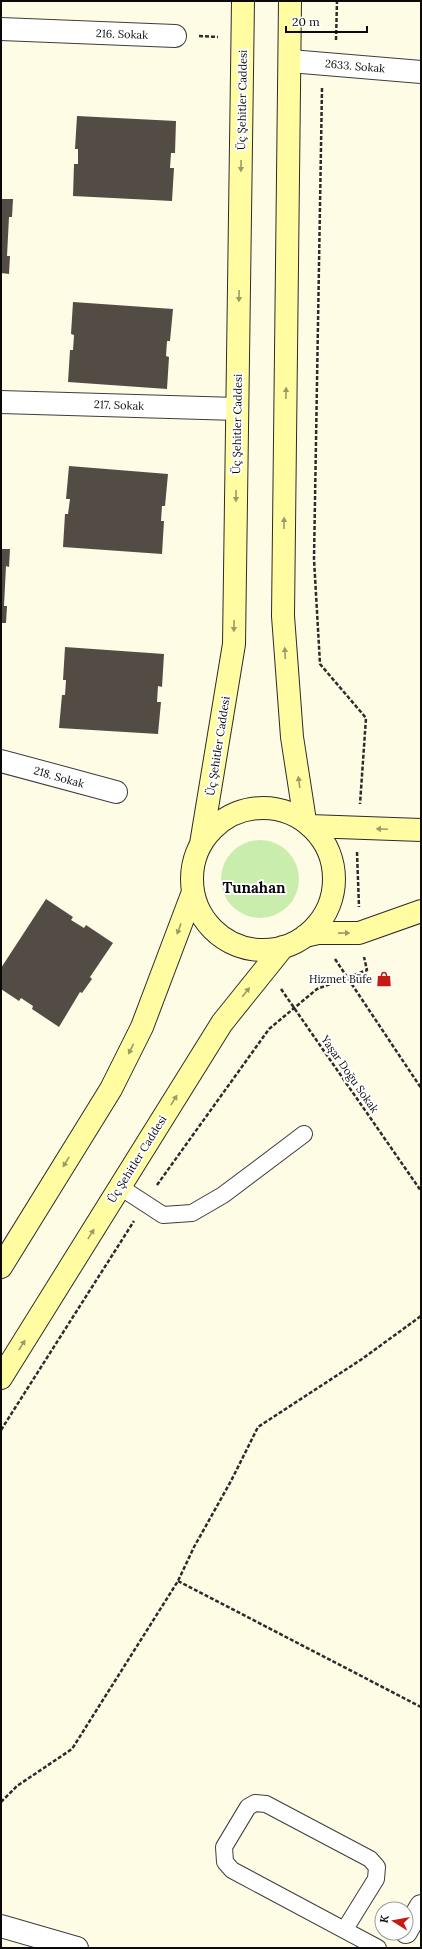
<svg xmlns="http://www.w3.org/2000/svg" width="422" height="1949" font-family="Lora,serif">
<rect width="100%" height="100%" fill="#fffce6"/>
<path fill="#c9edac" d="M221 879a39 39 0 1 1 78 0a39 39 0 1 1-78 0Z"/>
<path fill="#534c45" d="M77,116L176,121L175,153H171L170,168H174L172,201L73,196L74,164H78V149H75Z
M1,199H13L12,217H9L7,256H10L9,274L1,273Z
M73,302L173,309L170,341H167L166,356L169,357L167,389L68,382L70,350H73L74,335L71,334Z
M69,466L168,474L165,506H162L161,521H164L162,554L63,547L65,514H68L70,499H66Z
M1,549H10L9,567L6,566L4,606H7L6,623H1Z
M65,647L164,654L162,687L158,686L157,702H161L158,734L59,728L62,695H65L66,680H63Z
M46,899L73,917L71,920L84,928L86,925L113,943L90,977L92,979L82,993L80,992L59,1027L32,1009L33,1006L21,998L19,1001L1,989V968Z"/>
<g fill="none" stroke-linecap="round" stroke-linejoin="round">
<defs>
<path id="service" d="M120,1187L163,1215L192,1213L223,1195L304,1134
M345,1929L376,1879L377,1867L370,1859L266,1804L255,1803L248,1807L224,1847L225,1862L232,1870L378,1948"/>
<path id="pedestrian" d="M1,402L237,409"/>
<path id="minor" d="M1,29L175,36
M290,61L421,72
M1,761L116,792
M1,1926L77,1948
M406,1932L421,1906"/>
<path id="secondary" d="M290,1L283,616L292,737L305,821
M192 879a71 71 0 1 1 142 0a71 71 0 1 1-142 0Z
M310,826L421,830
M201,844L234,644L243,1
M305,936L318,933H359L421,911
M1,1267L111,1089L142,1027L193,892
M1,1378L222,1023L283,947"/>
</defs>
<use href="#service" stroke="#3d3d3d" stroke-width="18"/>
<use href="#pedestrian" stroke="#3d3d3d" stroke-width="24"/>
<use href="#minor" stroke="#3d3d3d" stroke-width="24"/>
<use href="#secondary" stroke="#2c2c2c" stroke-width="24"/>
<path stroke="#2c2c2c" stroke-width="2.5" stroke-dasharray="4 2" stroke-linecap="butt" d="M199,36L218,37
M336,40L337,1
M322,88L314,559L320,664L366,718L360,804
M357,852L359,907
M335,959L421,1088
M281,989L421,1191
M157,1185L269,1029L317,989L367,970L364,957
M1,1430L134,1221
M178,1581L421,1707
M1,1802L17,1786L72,1749L178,1581L194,1547L231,1481L258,1427L362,1359L421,1316"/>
<use href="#service" stroke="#fff" stroke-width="16"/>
<use href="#pedestrian" stroke="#fff" stroke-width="22"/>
<use href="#minor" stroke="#fff" stroke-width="22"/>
<use href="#secondary" stroke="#fffca1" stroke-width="22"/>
</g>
<defs><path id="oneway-solid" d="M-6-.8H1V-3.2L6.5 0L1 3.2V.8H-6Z"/></defs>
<g fill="#9d9b65">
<use href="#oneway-solid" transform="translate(241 166) rotate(91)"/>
<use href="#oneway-solid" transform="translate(239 296) rotate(91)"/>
<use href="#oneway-solid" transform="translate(286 393) rotate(-89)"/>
<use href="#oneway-solid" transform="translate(236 496) rotate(91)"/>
<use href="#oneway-solid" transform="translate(284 523) rotate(-89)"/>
<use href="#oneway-solid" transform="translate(234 626) rotate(91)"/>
<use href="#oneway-solid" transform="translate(285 653) rotate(-93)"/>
<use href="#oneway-solid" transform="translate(299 782) rotate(-98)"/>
<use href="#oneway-solid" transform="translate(382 829) rotate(-178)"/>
<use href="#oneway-solid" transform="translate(179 929) rotate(110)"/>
<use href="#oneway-solid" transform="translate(344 933) rotate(-1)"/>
<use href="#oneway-solid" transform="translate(246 992) rotate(-52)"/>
<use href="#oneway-solid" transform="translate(131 1049) rotate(116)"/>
<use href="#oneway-solid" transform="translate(174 1100) rotate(-58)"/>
<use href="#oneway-solid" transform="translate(66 1162) rotate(122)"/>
<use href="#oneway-solid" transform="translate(91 1234) rotate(-58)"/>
<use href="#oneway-solid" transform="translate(22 1345) rotate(-58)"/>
</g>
<defs>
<symbol id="shop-bare" viewBox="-9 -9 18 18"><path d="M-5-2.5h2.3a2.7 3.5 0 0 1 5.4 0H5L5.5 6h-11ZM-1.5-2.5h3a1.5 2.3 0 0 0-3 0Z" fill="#c61b15" stroke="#fff" stroke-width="2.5" paint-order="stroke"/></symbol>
</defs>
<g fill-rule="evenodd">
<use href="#shop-bare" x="373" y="968" width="22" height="22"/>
</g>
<g text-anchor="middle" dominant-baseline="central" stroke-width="4" stroke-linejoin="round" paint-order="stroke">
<g font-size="11" fill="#0a0a0a" stroke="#fff">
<text transform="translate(122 34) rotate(2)">216. Sokak</text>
<text transform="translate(355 66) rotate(5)">2633. Sokak</text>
<text transform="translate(242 100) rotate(-89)">Üç Şehitler Caddesi</text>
<text transform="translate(119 405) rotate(2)">217. Sokak</text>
<text transform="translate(237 424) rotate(-89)">Üç Şehitler Caddesi</text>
<text transform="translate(218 746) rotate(-81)">Üç Şehitler Caddesi</text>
<text transform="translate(59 777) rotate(16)">218. Sokak</text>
<text transform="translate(350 1074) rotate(55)">Yaşar Doğu Sokak</text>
<text transform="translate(137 1159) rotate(-58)">Üç Şehitler Caddesi</text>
</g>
<g font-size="11" fill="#0a0a0a" stroke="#fff" text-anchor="end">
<text x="372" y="979">Hizmet Büfe</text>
</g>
<g font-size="15" font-weight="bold" fill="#0a0a0a" stroke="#fff">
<text x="254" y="887">Tunahan</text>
</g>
</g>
<rect width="422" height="1949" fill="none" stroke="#0a0a0a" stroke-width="4"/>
<g transform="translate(394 1921) rotate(281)"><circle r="19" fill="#ffffff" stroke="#9d9d9d"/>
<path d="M0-3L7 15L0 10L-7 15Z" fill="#c61b15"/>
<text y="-6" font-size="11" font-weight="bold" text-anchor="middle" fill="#0a0a0a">K</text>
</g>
<path d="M286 26v6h81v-6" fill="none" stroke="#0a0a0a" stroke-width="2"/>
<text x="292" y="26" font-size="12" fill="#0a0a0a" stroke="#ffffff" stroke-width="3" paint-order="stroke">20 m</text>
</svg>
